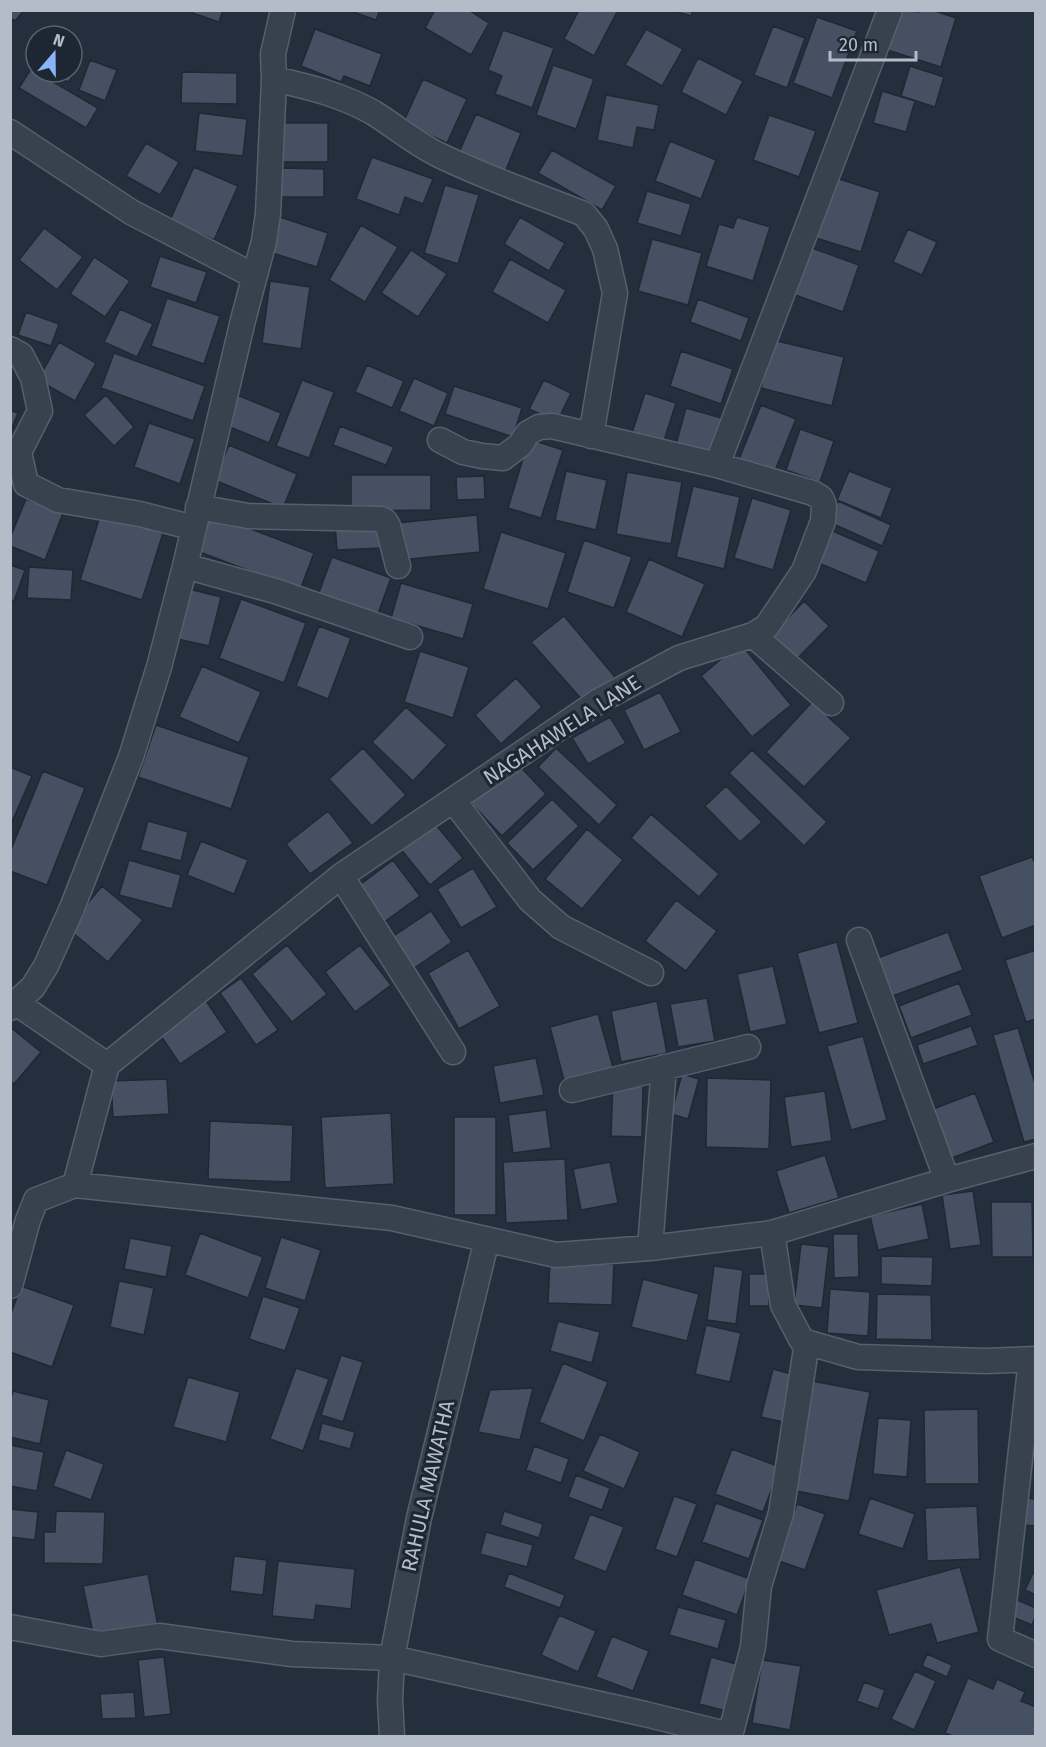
<svg xmlns="http://www.w3.org/2000/svg" width="1046" height="1747" font-family="'Fira Sans',sans-serif">
<rect width="100%" height="100%" fill="#242f3e"/>
<path fill="#455162" stroke="#1f2835" stroke-width="1.5" d="M10,10H24L15,21L10,18Z
M184,10H223L219,22Z
M348,10H380L376,20Z
M435,10H469L489,23L471,55L425,28Z
M579,10H618L594,56L564,39Z
M670,10H693L691,16Z
M896,10L919,12V10H932L956,18L941,67L884,49Z
M817,17L857,31L832,98L793,83Z
M773,26L805,38L787,88L754,75Z
M315,29L382,54L370,86L344,76L341,82L301,66Z
M646,29L683,49L662,86L625,65Z
M503,30L554,48L532,108L495,94L502,76L488,70Z
M72,52L81,57L69,82L48,72H72Z
M698,58L743,81L726,115L681,92Z
M90,60L117,70L105,101L79,90Z
M553,65L594,79L576,129L536,115Z
M910,66L944,77L935,107L901,96Z
M31,69L98,108L86,128L19,88Z
M182,72L237,73V104L181,103Z
M423,79L467,99L447,143L403,123Z
M882,91L915,101L906,132L873,123Z
M606,95L659,105L654,130L637,127L633,148L597,140Z
M199,113L247,119L243,156L195,151Z
M476,114L521,133L503,177L457,157Z
M769,115L816,131L799,177L753,160Z
M282,123H328V162H282Z
M670,141L716,160L701,199L655,181Z
M146,143L179,162L160,195L126,176Z
M552,150L616,186L602,210L538,173Z
M372,157L433,179L423,204L405,197L399,215L356,199Z
M194,167L238,186L214,240L170,220Z
M278,168L324,169V197H278Z
M836,178L880,192L861,252L816,238Z
M445,185L479,195L458,264L424,253Z
M647,191L691,204L681,236L637,223Z
M280,217L328,233L317,267L269,252Z
M520,217L565,243L549,271L504,244Z
M737,217L770,227L753,281L706,266L719,224L733,228Z
M361,225L398,247L365,302L329,280Z
M44,228L83,257L57,290L19,260Z
M908,229L937,242L922,275L893,262Z
M652,239L702,253L688,305L638,291Z
M812,248L859,265L843,312L795,295Z
M411,250L447,274L418,317L381,293Z
M160,256L207,272L196,303L150,287Z
M94,257L130,281L105,317L70,294Z
M510,259L566,290L548,323L492,292Z
M270,281L310,287L301,349L262,343Z
M167,298L220,316L204,364L151,346Z
M698,299L749,318L741,341L690,322Z
M120,309L153,324L137,357L104,342Z
M26,312L59,324L51,346L18,335Z
M773,340L844,357L832,406L761,388Z
M59,342L96,363L75,401L38,380Z
M681,351L733,369L721,404L670,386Z
M114,353L205,386L193,421L101,388Z
M367,365L404,381L392,408L355,392Z
M414,378L448,393L434,426L399,411Z
M302,380L334,392L309,458L276,446Z
M544,380L571,393L557,422L529,409Z
M454,386L522,408L513,437L445,414Z
M645,393L676,403L662,447L631,436Z
M106,395L134,427L114,446L84,415Z
M237,395L281,413L269,443L225,425Z
M761,405L796,419L774,473L739,459Z
M686,408L725,419L714,460L675,448Z
M10,410L18,413L10,433Z
M149,423L195,439L180,484L134,467Z
M340,426L394,447L386,465L333,445Z
M800,429L834,441L820,482L786,470Z
M529,439L563,450L541,518L508,508Z
M229,445L297,474L283,508L214,480Z
M566,471L607,480L596,530L555,520Z
M849,471L892,488L881,518L837,500Z
M627,472L682,482L671,544L616,534Z
M351,475H431V510L351,511Z
M484,476L485,499L457,500L456,477Z
M693,486L740,497L724,569L676,557Z
M752,498L791,510L773,570L734,558Z
M26,499L63,513L45,560L10,546V538Z
M838,501L891,525L882,546L829,522Z
M101,513L163,533L142,600L80,580Z
M211,514L314,553L300,590L197,551Z
M477,515L480,552L400,560L396,523Z
M380,522L382,548L337,550L335,524Z
M828,529L879,551L866,583L814,561Z
M501,532L566,553L548,609L483,589Z
M584,540L632,557L614,608L567,592Z
M332,557L391,578L376,619L317,598Z
M649,559L705,584L682,637L626,612Z
M10,565L25,570L14,601L10,600Z
M29,567L73,570L71,600L27,598Z
M401,583L473,604L463,639L391,618Z
M185,588L221,597L209,646L173,638Z
M241,599L306,623L284,683L219,658Z
M804,601L829,626L793,663L768,639Z
M564,616L615,677L584,702L531,642Z
M319,626L351,638L328,699L296,686Z
M740,643L791,705L752,737L701,676Z
M420,651L469,667L453,718L404,702Z
M202,666L261,692L239,743L179,717Z
M516,678L542,707L501,744L475,715Z
M660,692L681,732L644,750L624,710Z
M812,702L851,738L804,787L766,752Z
M406,707L447,745L413,781L372,742Z
M610,717L626,743L588,764L572,738Z
M156,725L249,757L231,809L138,777Z
M363,748L406,795L372,826L329,779Z
M556,748L617,805L599,825L538,767Z
M752,750L827,822L804,846L729,773Z
M514,760L546,794L502,836L470,802Z
M10,767L32,776L10,826Z
M43,771L85,788L47,885L10,871V852Z
M726,786L762,822L740,842L705,806Z
M552,799L579,826L533,870L507,843Z
M328,811L353,843L310,874L286,844Z
M651,814L719,874L699,897L631,838Z
M432,820L463,858L430,885L399,847Z
M148,821L188,832L181,861L140,850Z
M587,829L623,860L582,909L545,879Z
M201,841L248,860L234,894L187,875Z
M1032,857L1036,865V925L1002,938L979,876Z
M129,860L181,875L172,909L119,895Z
M393,860L420,896L384,922L357,887Z
M473,868L497,907L461,928L437,889Z
M102,886L143,920L108,962L67,928Z
M676,900L717,931L686,971L645,941Z
M431,911L452,942L413,969L392,937Z
M948,932L963,970L887,998L872,960Z
M837,942L858,1023L819,1033L797,953Z
M287,945L327,994L292,1022L252,974Z
M360,945L391,985L355,1012L325,972Z
M468,950L500,1006L459,1029L428,973Z
M1036,950V1019L1026,1022L1005,960Z
M773,966L787,1024L750,1032L737,974Z
M241,978L278,1030L256,1045L220,993Z
M959,983L972,1015L911,1038L899,1006Z
M707,998L715,1041L678,1047L670,1004Z
M206,1001L227,1032L180,1064L159,1033Z
M657,1001L667,1053L621,1062L611,1011Z
M598,1014L614,1071L565,1084L550,1027Z
M971,1026L978,1045L923,1064L917,1045Z
M10,1027L41,1052L14,1084L10,1081Z
M1018,1028L1036,1087V1139L1024,1142L993,1035Z
M863,1036L887,1120L851,1130L827,1046Z
M536,1058L544,1095L500,1103L493,1066Z
M682,1074L699,1079L688,1119L671,1114Z
M707,1078L771,1080L769,1149L706,1147Z
M167,1079L169,1114L113,1117L111,1081Z
M613,1083L643,1084L642,1137L611,1136Z
M825,1091L832,1141L791,1147L784,1097Z
M975,1093L994,1142L952,1158L933,1109Z
M546,1110L551,1148L513,1153L508,1115Z
M391,1113L394,1184L325,1188L321,1117Z
M454,1117H496V1215H454Z
M210,1121L293,1125L291,1182L208,1179Z
M825,1155L839,1198L789,1213L776,1171Z
M565,1159L568,1220L506,1223L503,1162Z
M610,1162L618,1203L581,1210L573,1169Z
M973,1191L981,1245L950,1249L942,1195Z
M991,1202H1032L1033,1257H992Z
M922,1204L929,1239L878,1250L870,1216Z
M200,1233L263,1257L248,1298L185,1275Z
M833,1234H858L859,1277L834,1278Z
M281,1237L321,1250L305,1301L265,1288Z
M130,1238L172,1246L166,1277L124,1269Z
M801,1244L829,1247L822,1308L794,1305Z
M881,1256L933,1257L932,1286L881,1284Z
M550,1262L614,1264L612,1305L548,1303Z
M714,1266L743,1270L736,1324L707,1320Z
M749,1274H769V1306H749Z
M643,1279L699,1294L687,1341L631,1327Z
M119,1281L154,1288L144,1335L110,1327Z
M21,1286L74,1305L52,1367L10,1352V1316Z
M830,1289L870,1292L868,1336L827,1333Z
M877,1294L931,1295L932,1340L876,1339Z
M263,1296L300,1308L285,1351L249,1339Z
M558,1321L600,1332L592,1363L550,1351Z
M706,1325L741,1333L730,1382L695,1374Z
M341,1355L363,1362L343,1422L321,1415Z
M563,1363L608,1382L584,1441L539,1422Z
M296,1368L329,1379L303,1451L270,1439Z
M773,1369L795,1375L783,1422L761,1417Z
M188,1377L240,1392L226,1442L173,1427Z
M812,1381L870,1392L849,1501L791,1490Z
M533,1388L520,1440L478,1432L490,1390Z
M13,1391L49,1400L40,1444L10,1437V1402Z
M978,1409L979,1484H925L924,1410Z
M878,1418L911,1420L907,1477L873,1474Z
M322,1423L355,1432L350,1449L318,1440Z
M1036,1429V1465H1033Z
M600,1434L640,1452L624,1489L583,1471Z
M10,1445L44,1452L37,1491L10,1486Z
M534,1446L569,1459L561,1483L526,1470Z
M732,1449L780,1467L763,1512L715,1494Z
M66,1450L104,1464L91,1500L53,1486Z
M576,1475L610,1488L602,1510L568,1497Z
M674,1496L697,1504L677,1557L655,1549Z
M870,1498L915,1514L903,1549L858,1534Z
M1022,1498L1036,1499V1526L1020,1525Z
M716,1503L763,1520L749,1559L702,1542Z
M797,1504L825,1514L805,1570L776,1560Z
M977,1506L980,1559L927,1561L925,1508Z
M10,1509L38,1512L35,1540L10,1537Z
M56,1511L105,1512L103,1564L44,1563V1532H55Z
M504,1511L543,1524L539,1538L500,1525Z
M590,1514L624,1527L606,1572L573,1559Z
M486,1532L533,1545L527,1567L480,1554Z
M234,1556L267,1560L263,1595L230,1591Z
M695,1559L750,1579L737,1615L682,1595Z
M278,1561L355,1569L351,1609L316,1605L314,1620L272,1616Z
M960,1567L979,1632L937,1643L931,1624L889,1635L876,1590Z
M509,1573L565,1595L560,1608L504,1587Z
M1033,1573L1036,1574V1595L1025,1590Z
M148,1574L158,1626L94,1638L83,1586Z
M1015,1599L1036,1608V1615L1032,1625L1008,1615Z
M678,1607L726,1620L718,1649L669,1635Z
M559,1615L596,1631L578,1672L541,1655Z
M612,1636L649,1651L633,1691L596,1677Z
M927,1654L952,1665L947,1677L922,1666Z
M164,1657L171,1714L144,1717L138,1660Z
M711,1657L743,1666L730,1712L699,1704Z
M762,1660L801,1666L790,1730L752,1723Z
M915,1671L936,1681L914,1730L891,1719Z
M968,1678L993,1689L997,1679L1025,1692L1021,1701L1036,1707V1736H953L945,1733Z
M864,1682L885,1690L878,1709L857,1701Z
M134,1692L136,1718L102,1719L100,1694Z"/>
<g fill="none" stroke-linecap="round" stroke-linejoin="round">
<defs>
<path id="minor" d="M274,79C310,87 342,95 374,113C396,127 416,144 439,155C486,178 536,195 584,214L596,229L605,249L615,293L591,436
M10,132L131,212L254,276
M10,349L21,355L33,378L40,411L19,452L26,484L58,500L140,514L194,528
M717,465L890,10
M198,507L248,516L381,519L385,521L388,526L398,566
M185,566L275,591L410,637
M753,635L831,703
M453,800L530,900L561,927L651,973
M341,876L453,1052
M859,940L947,1180
M10,1002L16,1003L107,1065L75,1185L36,1200L28,1220L10,1286
M10,1008L33,987L46,966L72,908L131,757L159,667L185,566L243,320L264,241L268,214L274,79L273,54L283,10
M107,1065L341,876L599,701L679,658L753,635L767,626L804,571L823,521L824,505L821,498L813,493L717,465L552,426L539,427L528,433L520,445L503,458L482,456L463,452L440,440
M572,1090L748,1047
M75,1185L392,1218L556,1255L650,1248L772,1233L947,1180L1036,1156
M772,1233L783,1305L802,1341L858,1357L985,1361L1036,1359
M650,1248L664,1067
M1031,1360L1000,1639L1036,1655
M10,1627L101,1644L159,1636L292,1654L392,1658L645,1714L730,1735
M392,1736L390,1700L392,1658L419,1518L487,1239
M730,1736L753,1647L759,1586L781,1513L807,1342"/>
</defs>
<use href="#minor" stroke="#565f6c" stroke-width="27"/>
<use href="#minor" stroke="#38414e" stroke-width="24"/>
</g>
<g text-anchor="middle" dominant-baseline="central" stroke-width="6" stroke-linejoin="round" paint-order="stroke">
<g font-size="21" fill="#b4bcc9" stroke="#1d2633">
<text transform="translate(562 730) rotate(-33)">NAGAHAWELA LANE</text>
<text transform="translate(428 1486) rotate(-77)">RAHULA MAWATHA</text>
</g>
</g>
<rect width="1046" height="1747" fill="none" stroke="#b4bcc9" stroke-width="24"/>
<g transform="translate(54 54) rotate(20)"><circle r="28" fill="#1d2633" stroke="#59626f" stroke-width="1.5"/>
<path d="M0-4.5L10 22L0 15L-10 22Z" fill="#8ab4f8"/>
<text y="-9" font-size="16" font-weight="bold" text-anchor="middle" fill="#b4bcc9">N</text>
</g>
<path d="M830 51v9h86v-9" fill="none" stroke="#b4bcc9" stroke-width="3"/>
<text x="839" y="51" font-size="18" fill="#b4bcc9" stroke="#1d2633" stroke-width="4.5" paint-order="stroke">20 m</text>
</svg>
